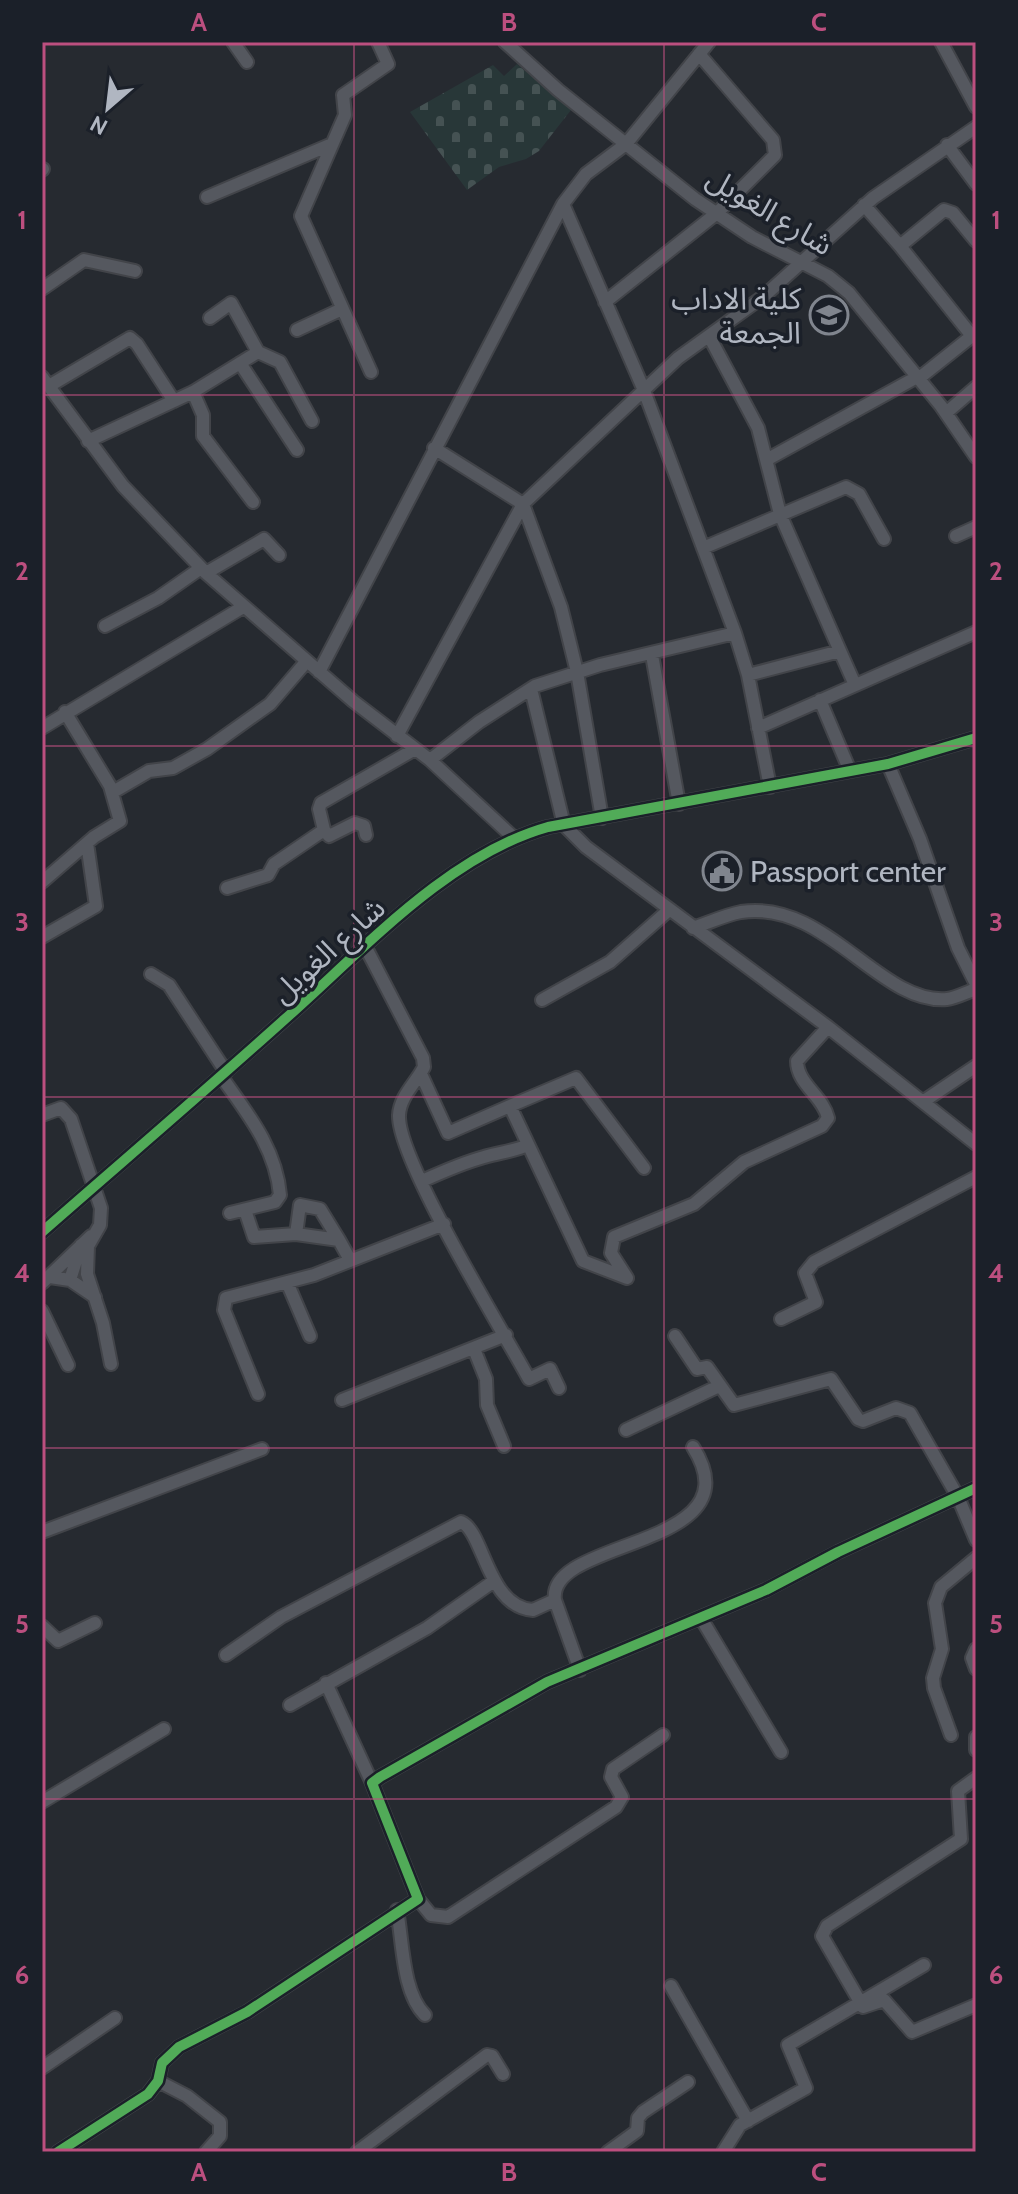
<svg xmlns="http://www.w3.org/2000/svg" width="1018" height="2194" font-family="Cabin,'Noto Sans Arabic',sans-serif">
<defs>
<pattern id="cemetery-stones" width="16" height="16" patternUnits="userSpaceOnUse" patternTransform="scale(2)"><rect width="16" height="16" fill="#283738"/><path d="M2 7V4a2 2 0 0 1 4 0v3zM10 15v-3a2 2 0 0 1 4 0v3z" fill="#455253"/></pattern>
</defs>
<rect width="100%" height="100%" fill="#262a30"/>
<path fill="url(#cemetery-stones)" d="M517,64L571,110L539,151L526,159L499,167L467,190L410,112L493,65L504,76Z"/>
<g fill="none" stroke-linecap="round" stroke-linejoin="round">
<defs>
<path id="minor" d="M233,42L247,62
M505,42L558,90L695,199L752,237L828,276L849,293L941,406L976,457
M941,42L976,107
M947,145L976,184
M42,170L43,169
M207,197L332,144
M563,204L643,388L735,633L748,675L770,787
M864,205L900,246
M42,289L84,260L135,271
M605,302L717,213L775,155L773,140L699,54
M297,330L342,309
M710,338L758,428L780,514L840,651
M258,352L280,362L312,421
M240,363L297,450
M371,372L301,216L345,115L343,95L388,64L378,42
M42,377L123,486L206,573L353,701L430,760L513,837
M918,379L972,336L900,246L944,210L953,213L976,241
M49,386L130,338L137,344L174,401
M193,392L203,415V436L253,502
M946,413L976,387
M88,441L193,392L258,352L231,303L210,318
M434,448L523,504L561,607L577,672L602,818
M768,459L917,377
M956,536L976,527
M703,548L846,487L859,494L884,539
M206,573L264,539L279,555
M105,626L158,598L201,568
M652,655L679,804
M319,672L563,204L586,174L626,144L709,42
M748,675L840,651L855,685
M531,689L564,825L586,847L828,1027L976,1144
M820,700L850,771
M42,728L243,607
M758,728L976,632
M397,736L523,504L678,358L764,296L873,198L976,127
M430,760L479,722L535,686L600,665L735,633
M888,764L920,839L958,948L976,984
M113,792L149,771L173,768L207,749L270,704L306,662
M324,830L319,809L321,803L415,749
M324,830L329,836L355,823L364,826L366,835
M42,882L94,837L120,821L110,786L65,712
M227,888L268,875L274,864L324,830
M693,928C708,923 725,915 741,912C826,899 880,1005 947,999C956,998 967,992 976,989
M42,937L96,906L87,843
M366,948L423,1058L424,1067C416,1083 400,1096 399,1115C397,1159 503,1331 529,1379L550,1369L559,1388
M151,974L169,985L226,1072
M542,1000L610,962L669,910
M421,1074L448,1133L510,1106L583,1261L627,1278L611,1253L614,1237L694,1204L744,1162L822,1126L828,1118C823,1096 797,1084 797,1061L828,1027
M221,1076C247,1113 276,1148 280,1195L275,1202L230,1213
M924,1101L976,1066
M510,1106L576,1078L644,1168
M42,1115L61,1108L71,1119L101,1208L100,1225L88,1246L87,1274L103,1323L111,1364
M422,1181C442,1172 462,1163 484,1157C500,1152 512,1152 528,1145
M245,1210L254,1237L296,1234L339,1240L349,1258
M42,1232C123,1161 205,1091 285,1019C362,951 448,855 548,827L888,764L976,738
M296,1234L300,1205L320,1209L339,1240
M50,1277L70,1280L95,1297
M70,1280L81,1245
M287,1282L310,1336
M42,1283L91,1236
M42,1311L68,1365
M781,1319L816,1302L805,1273L814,1262L976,1177
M675,1336L697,1369L707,1367L734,1405L831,1379L858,1419L863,1421L896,1408L910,1413L958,1497L976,1540
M474,1349L486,1379L487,1405L504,1446
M258,1394L224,1310L226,1298L314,1275L444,1224
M342,1400L506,1335
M626,1430L719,1386
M42,1532L262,1449
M555,1600C546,1537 758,1550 693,1447
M701,1618L781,1752
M42,1626L58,1641L95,1623
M976,1649L972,1658L976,1669
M226,1655L281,1617L461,1522C484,1531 487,1607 533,1610L555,1600L580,1670
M326,1683L372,1783
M290,1705L427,1628L494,1581
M951,1735L934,1688L933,1678L942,1649L935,1603L941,1587L976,1558
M976,1737V1750
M976,1778L958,1791L961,1839L827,1926L822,1936L863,2007L884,2000L912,2032L976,2005
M42,1802L164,1729
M418,1899L431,1915L448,1917L616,1807L622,1797L611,1777L613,1769L663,1735
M397,1910C403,1942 402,1992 425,2015
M671,1986L748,2121
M42,2068L115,2018
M158,2081L187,2096L220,2122V2136L206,2152
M58,2152L148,2094L158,2081L162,2063L179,2047L247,2012L418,1899L372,1783L380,1777L547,1682L766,1590L838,1552L976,1488
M357,2152L487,2055L492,2056L503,2074
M608,2152L637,2131L638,2118L643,2112L688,2082
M723,2152L740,2125L806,2088L788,2045L924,1965"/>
</defs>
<use href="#minor" stroke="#424449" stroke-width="16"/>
<use href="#minor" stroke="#55585f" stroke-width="12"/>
<defs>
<path id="cycleway" d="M42,1232C123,1161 205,1091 285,1019C362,951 448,855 548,827L888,764L976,738
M58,2152L148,2094L158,2081L162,2063L179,2047L247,2012L418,1899L372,1783L380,1777L547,1682L766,1590L838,1552L976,1488"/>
</defs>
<use href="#cycleway" stroke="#1b2029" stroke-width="15"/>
<use href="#cycleway" stroke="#51ab58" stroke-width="10"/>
</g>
<path fill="none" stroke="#bc4f7f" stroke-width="2" stroke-opacity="0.55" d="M354,42V2152M664,42V2152M42,395H976M42,746H976M42,1097H976M42,1448H976M42,1799H976"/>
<defs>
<symbol id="school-ring" viewBox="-11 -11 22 22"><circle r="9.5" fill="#1b2029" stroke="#80858e" stroke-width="1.5"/><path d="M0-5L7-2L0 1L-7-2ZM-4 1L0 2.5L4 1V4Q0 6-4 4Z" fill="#80858e"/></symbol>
<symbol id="civic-ring" viewBox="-11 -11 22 22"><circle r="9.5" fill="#1b2029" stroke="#80858e" stroke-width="1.5"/><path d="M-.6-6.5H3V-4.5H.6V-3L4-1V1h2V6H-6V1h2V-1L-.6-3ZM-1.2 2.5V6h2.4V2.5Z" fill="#80858e"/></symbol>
</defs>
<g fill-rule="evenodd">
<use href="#school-ring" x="807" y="293" width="44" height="44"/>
<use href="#civic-ring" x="700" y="849" width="44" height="44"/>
</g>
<g text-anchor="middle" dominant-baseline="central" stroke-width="7" stroke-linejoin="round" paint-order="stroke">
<g font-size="30" fill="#b0b6c1" stroke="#1b2029">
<text transform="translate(770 211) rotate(31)">شارع الغويل</text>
<text transform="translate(328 950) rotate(-42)">شارع الغويل</text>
</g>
<g font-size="30" fill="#b0b6c1" stroke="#1b2029" text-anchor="end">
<text x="801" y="298">كلية اﻻداب<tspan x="801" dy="34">الجمعة</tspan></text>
<text x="750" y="871" text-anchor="start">Passport center</text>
</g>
</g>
<rect width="1018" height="2194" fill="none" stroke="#1b2029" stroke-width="88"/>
<g transform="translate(108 108) rotate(208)" stroke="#1b2029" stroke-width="6" paint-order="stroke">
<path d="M0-6L14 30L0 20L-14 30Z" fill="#b0b6c1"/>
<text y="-12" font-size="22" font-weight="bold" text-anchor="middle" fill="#b0b6c1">N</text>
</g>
<rect x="44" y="44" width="930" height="2106" fill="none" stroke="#bc4f7f" stroke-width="3"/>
<g font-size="26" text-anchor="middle" font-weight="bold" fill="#bc4f7f">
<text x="199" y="31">A</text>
<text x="509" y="31">B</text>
<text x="819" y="31">C</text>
<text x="22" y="229">1</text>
<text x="996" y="229">1</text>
<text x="22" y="580">2</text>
<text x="996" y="580">2</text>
<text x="22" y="931">3</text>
<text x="996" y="931">3</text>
<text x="22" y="1282">4</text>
<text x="996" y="1282">4</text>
<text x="22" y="1633">5</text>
<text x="996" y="1633">5</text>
<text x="22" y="1984">6</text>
<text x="996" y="1984">6</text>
<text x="199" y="2181">A</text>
<text x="509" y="2181">B</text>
<text x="819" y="2181">C</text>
</g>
</svg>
